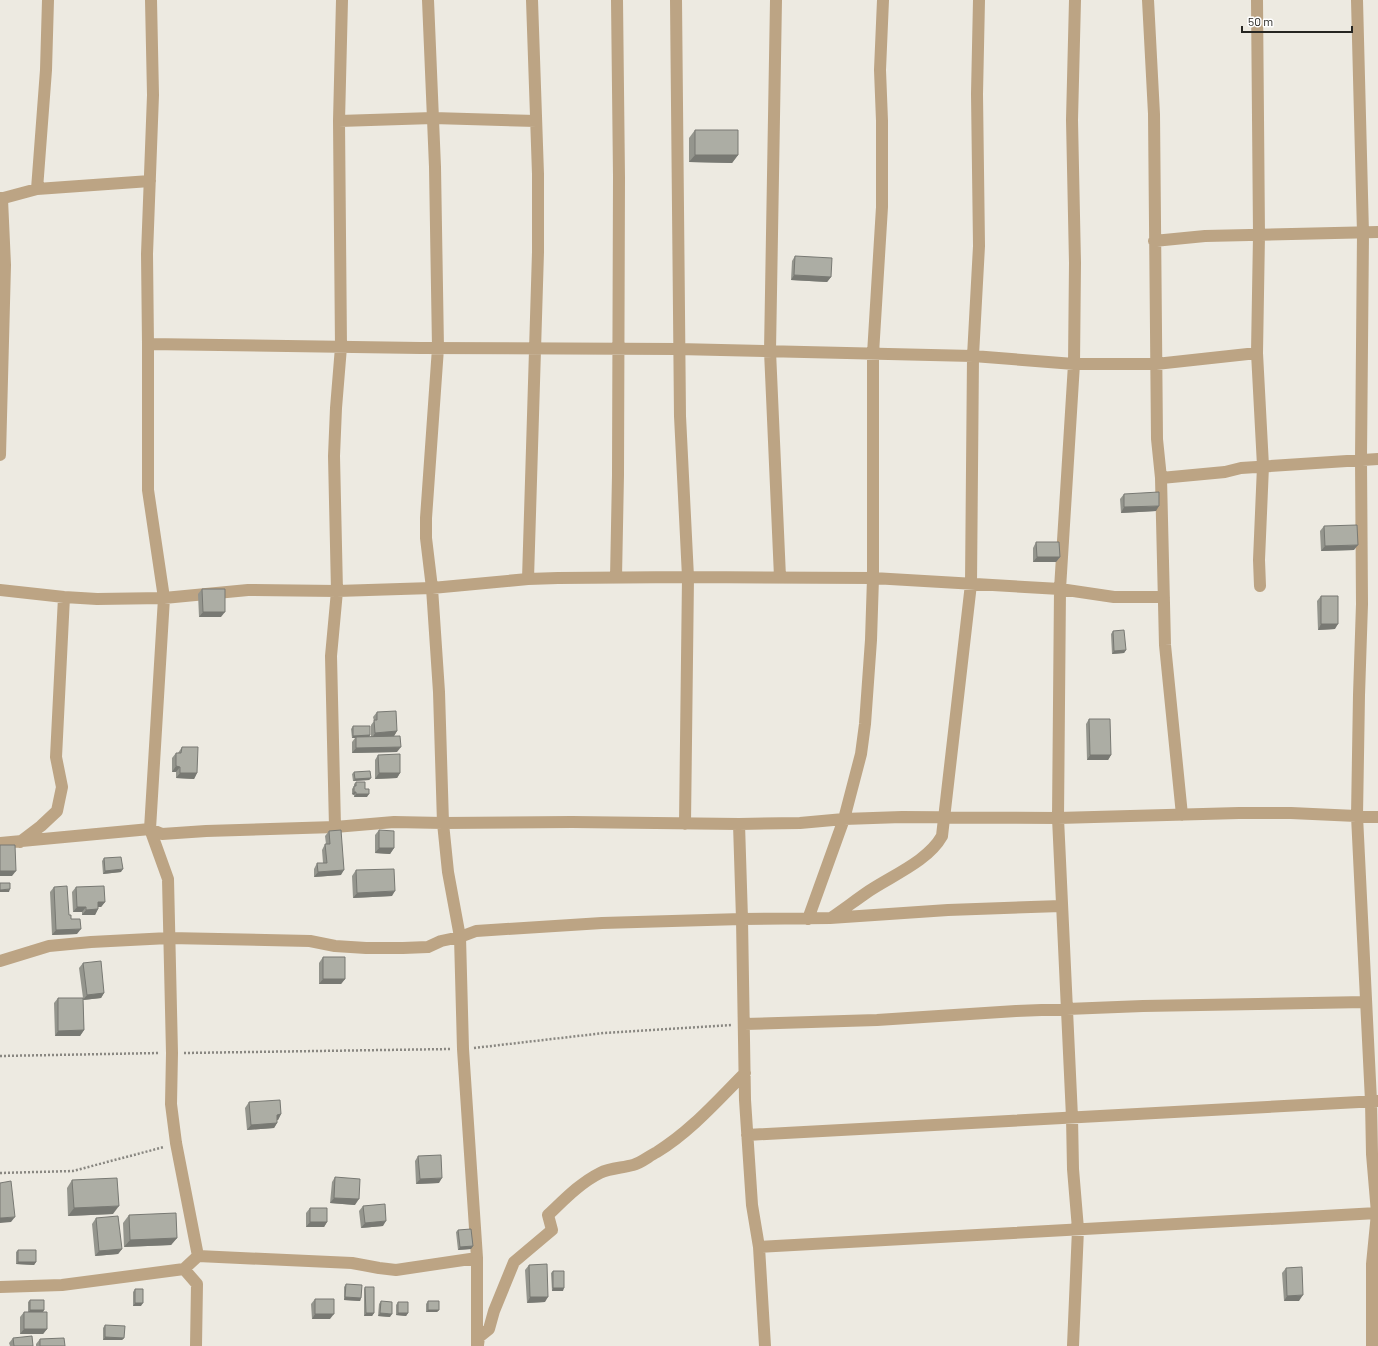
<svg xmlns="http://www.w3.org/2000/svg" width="1378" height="1346" font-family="Barlow,sans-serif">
<rect width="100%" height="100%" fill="#edeae1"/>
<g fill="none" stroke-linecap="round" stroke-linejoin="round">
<path stroke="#898781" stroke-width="2.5" stroke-dasharray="2 2" stroke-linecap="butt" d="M474,1048L604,1033L732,1025
M184,1053L451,1049
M0,1056L159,1053
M0,1173L73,1171L164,1147"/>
<path stroke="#bca484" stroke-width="12" d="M151,0L153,95L147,254L148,344V490L164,598L150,829L168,879L172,1053L171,1104L176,1143L198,1256L184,1269L197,1284L196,1346
M428,0L435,167L438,348L426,518V538L432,588L439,692L443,823L448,872L460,937L463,1049L477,1258V1346
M676,0L680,416L688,577L685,824
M776,0L770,351L780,577
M1148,0L1154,114L1157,439L1161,478L1165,645L1182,815
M1257,0L1259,235L1257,353L1263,466L1259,560L1260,586
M1357,0L1363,233L1361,459L1362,604L1359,695L1357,816L1371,1101L1372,1154L1377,1213L1372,1264V1346
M339,121L433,118L536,121
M37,189L46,70L48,0
M0,198L2,199L5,265L0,455
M0,199L37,189L150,181
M1154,241L1205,236L1378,232
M148,344L420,348L678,349L973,356L1074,364H1156L1257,353
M1161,478L1225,472L1241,468L1378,459
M616,578L618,475L619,177L617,0
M528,579L538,252V174L532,0
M0,590L64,597L97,599L164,598L248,590L337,591L432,588L528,579L558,578L688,577L873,578L1060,589L1114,597H1164
M739,824L742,919L745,1100L752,1205L759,1247L765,1346
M335,827L331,656L337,591L334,456L336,408L341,347L339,121L342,0
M20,842L41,826L57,811L62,787L56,757L64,597
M0,843L150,829L162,834L206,831L335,827L394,822L443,823L572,822L739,824L800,823L844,819L902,817L1058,818L1239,813H1291L1378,817
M831,918C844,909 856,900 869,891C893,875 928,861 942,836L971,584L973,356L979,246L977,94L979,0
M808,919L844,819L861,754L865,724L871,640L873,578V354L882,207V121L880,70L883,0
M0,961L49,946L91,942L169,938L310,941L335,946L366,948H403L428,947L441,941L460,937L476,931L602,923L742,919L830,918L948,910L1061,906
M744,1024L877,1020L1016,1011L1143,1006L1366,1002
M747,1135L1378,1101
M759,1247L1377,1213
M198,1256L352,1263L379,1268L396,1270L477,1258
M0,1287L62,1285L184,1269
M478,1345L479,1337L489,1329L494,1311L514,1262L552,1230L548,1215C564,1200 580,1183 600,1173C610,1168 622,1168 633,1165C641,1163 649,1156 657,1152C691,1131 717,1101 745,1073
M1073,1346L1078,1229L1073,1169L1072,1117L1058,818L1060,589L1074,364L1075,263L1072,120L1075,0"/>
</g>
<path fill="#94958d" d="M695,130L738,155L732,163L689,162V138Z
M795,256L831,277L827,282L791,280L792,261Z
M1124,494L1156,511L1121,513L1120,499Z
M1324,526L1354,550L1321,551L1320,531Z
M1036,542L1060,557L1056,562H1033V548Z
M202,589L221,617H199L198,594Z
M1321,596L1335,629L1318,630L1317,601Z
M1113,631L1126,650L1124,653L1112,654L1111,634Z
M377,712L397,731L394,736L397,752L352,753V742L355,738H352L351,729L353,726L370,735L369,737H371V725L374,721L373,717Z
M1089,719L1111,755L1108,760H1087L1086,724Z
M182,747L197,773L194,779L176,778V772H172V758L176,753H178Z
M378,755L400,773L397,778L375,779V760Z
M354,772L371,778L369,780L353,781L352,774Z
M356,782L365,789L367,797H354V795L352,794V789L354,786V784Z
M379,830L394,848L390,854L375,853V835Z
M329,831L341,875L314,877V869L317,863H323L322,850L325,844H326L325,836Z
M104,858L121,872L103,874L102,861Z
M356,870L392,896L353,898L352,876Z
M54,887L71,919L77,934L52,935L50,892Z
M76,887L105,902L101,907H98V909L95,915H82V912H73L72,892Z
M323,957L345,979L341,984H319V963Z
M83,963L104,993L101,998L83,1000L84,1030L80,1036H55L54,1003L58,998H83L79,968Z
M249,1102L281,1114L278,1120H277V1123L274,1128L247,1130L245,1108Z
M418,1156L439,1183L416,1184L415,1161Z
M335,1177L355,1205L330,1203L332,1182Z
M72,1180L113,1214L68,1216L67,1188Z
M363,1206L383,1226L361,1228L359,1211Z
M310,1208L327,1222L324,1227H306V1213Z
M129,1215L177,1238L171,1245L124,1247L123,1223Z
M96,1218L122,1249L118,1254L95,1256L92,1224Z
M458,1230L473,1246L471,1249L458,1250L456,1232Z
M18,1250L36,1262L34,1265L16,1264V1252Z
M529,1265L545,1302L527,1303L525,1270Z
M1286,1268L1299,1301H1284L1282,1273Z
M553,1271L563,1291H552L551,1273Z
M346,1284L361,1298L360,1301L344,1300V1287Z
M365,1287L374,1313L372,1316H364V1289Z
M135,1289L141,1306H133V1292Z
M315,1299L330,1319H312L311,1304Z
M30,1300L44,1310L43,1312L47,1329L43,1334H20V1317L24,1312H28V1302Z
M381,1301L390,1317L378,1316L379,1304Z
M428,1301L439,1310L437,1312H426V1304Z
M398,1302L408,1313L406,1316L396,1315V1305Z
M105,1325L124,1338L122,1340H103V1328Z
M13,1338L33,1346H10L9,1343Z
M40,1339L65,1346H36V1344Z"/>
<path fill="#787973" d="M695,155H738L732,163L689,162Z
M794,275L831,277L827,282L791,280Z
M1159,506L1156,511L1121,513L1124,507Z
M1358,545L1354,550L1321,551L1325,546Z
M1037,557H1060L1056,562H1033Z
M203,612H225L221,617H199Z
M1321,624H1338L1335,629L1318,630Z
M1126,650L1124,653L1112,654L1114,651Z
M397,731L394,736L372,738L375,733Z
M370,735L368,738L356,737L355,738H352L353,736Z
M401,747L397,752L352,753L356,748Z
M1090,755H1111L1108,760H1087Z
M176,766L180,767L176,772H172Z
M180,773H197L194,779L176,778Z
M379,773H400L397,778L375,779Z
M371,778L369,780L353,781L355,779Z
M354,792H356L354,795L352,794Z
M356,794H369L367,797H354Z
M379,848H394L390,854L375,853Z
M123,869L121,872L103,874L105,871Z
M344,870L341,875L314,877L318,872Z
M0,871H16L12,876H0Z
M10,889L9,892H0V890Z
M395,891L392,896L353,898L357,893Z
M98,902H105L101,907H94Z
M77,907H86L82,912H73Z
M98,909L95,915H82L86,910Z
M81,929L77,934L52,935L56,930Z
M323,979H345L341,984H319Z
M104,993L101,998L83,1000L87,995Z
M84,1030L80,1036H55L58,1031Z
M281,1114L278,1120H273L277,1115Z
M277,1123L274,1128L247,1130L251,1125Z
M442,1178L439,1183L416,1184L420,1179Z
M334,1198L359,1199L355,1205L330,1203Z
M119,1206L113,1214L68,1216L74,1208Z
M15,1217L11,1222L0,1223V1218Z
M386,1221L383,1226L361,1228L365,1223Z
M310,1222H327L324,1227H306Z
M177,1238L171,1245L124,1247L130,1240Z
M473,1246L471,1249L458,1250L460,1247Z
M122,1249L118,1254L95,1256L99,1251Z
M18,1262H36L34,1265L16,1264Z
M553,1288H564L563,1291H552Z
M1303,1295L1299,1301H1284L1287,1296Z
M345,1297L361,1298L360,1301L344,1300Z
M530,1297H548L545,1302L527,1303Z
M135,1303H143L141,1306H133Z
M30,1310H44L42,1313H28Z
M428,1310H439L437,1312H426Z
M366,1313H374L372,1316H364Z
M380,1313L392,1314L390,1317L378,1316Z
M398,1313H408L406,1316L396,1315Z
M315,1314H334L330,1319H312Z
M24,1329H47L43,1334H20Z
M105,1337L124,1338L122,1340H103Z"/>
<path fill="#acada4" stroke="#787973" d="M695,130H738V155H695Z
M795,256L832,258L831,277L794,275Z
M1159,492V506L1124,507V494Z
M1357,525L1358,545L1325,546L1324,526Z
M1036,542H1059L1060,557H1037Z
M202,589H225V612H203Z
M1321,596H1338V624H1321Z
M1124,630L1126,650L1114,651L1113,631Z
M396,711L397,731L375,733L374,720H377V712Z
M1089,719H1110L1111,755H1090Z
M353,726H370V735L353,736Z
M400,736L401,747L356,748V737Z
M182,747H198L197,773H180V767L176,766V753H181Z
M400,754V773H379L378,755Z
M370,771L371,778L355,779L354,772Z
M356,782H365V789H369V794H356V792H354V786H356Z
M341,830L344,870L318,872L317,863H327L325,844H330L329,831Z
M379,830L394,831V848H379Z
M0,845H15L16,871H0Z
M121,857L123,869L105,871L104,858Z
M394,869L395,891L357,893L356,870Z
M0,883H10V889L0,890Z
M67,886L69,915H71V919H80L81,929L56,930L54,887Z
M104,886L105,902H98V909L86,910V907H77L76,887Z
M323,957H345V979H323Z
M101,961L104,993L87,995L83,963Z
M58,998H83L84,1030L58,1031Z
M280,1100L281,1114L277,1115V1123L251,1125L249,1102Z
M441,1155L442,1178L420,1179L418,1156Z
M335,1177L360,1179L359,1199L334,1198Z
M117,1178L119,1206L74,1208L72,1180Z
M11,1181L15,1217L0,1218V1183Z
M385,1204L386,1221L365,1223L363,1206Z
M310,1208H327V1222H310Z
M176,1213L177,1238L130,1240L129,1215Z
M118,1216L122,1249L99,1251L96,1218Z
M471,1229L473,1246L460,1247L458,1230Z
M18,1250H36V1262H18Z
M547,1264L548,1297H530L529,1265Z
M1302,1267L1303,1295L1287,1296L1286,1268Z
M553,1271H564V1288H553Z
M346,1284L362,1285L361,1298L345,1297Z
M365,1287H374V1313H366Z
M135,1289H143V1303H135Z
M315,1299H334V1314H315Z
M30,1300H44V1310H30Z
M381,1301L392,1302V1314L380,1313Z
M428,1301H439V1310H428Z
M398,1302H408V1313H398Z
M24,1312H47V1329H24Z
M105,1325L125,1326L124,1338L105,1337Z
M32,1336L33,1346H14L13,1338Z
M64,1338L65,1346H40V1339Z"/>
<path d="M1242 26v6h110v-6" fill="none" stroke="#262521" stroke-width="2"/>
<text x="1248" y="26" font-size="12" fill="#262521" stroke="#ffffff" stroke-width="3" paint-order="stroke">50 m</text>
</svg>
